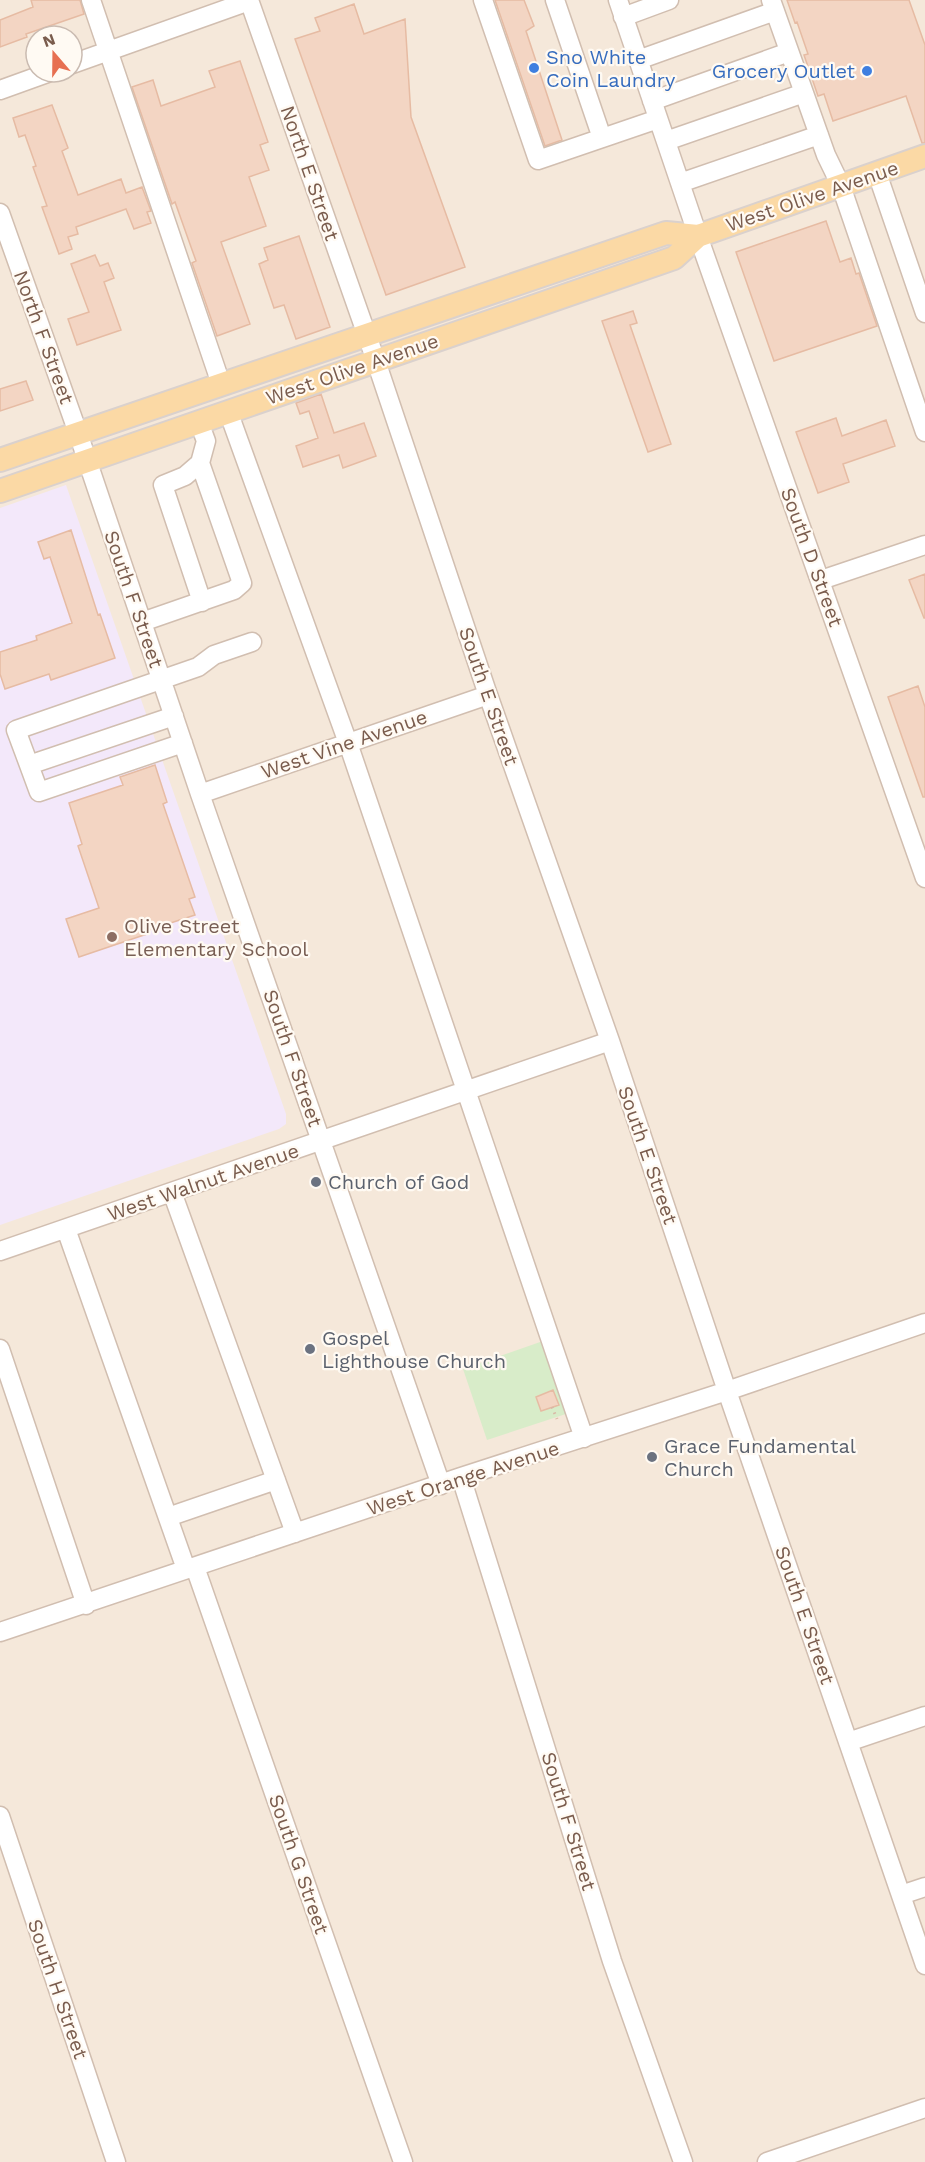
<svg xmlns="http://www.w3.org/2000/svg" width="925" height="2162" font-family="'Work Sans',sans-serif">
<rect width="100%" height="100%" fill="#fdf6ec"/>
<path fill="#f5e8da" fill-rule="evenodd" d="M0,0H925V2162H0ZM36,36H72V72H36Z"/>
<path fill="#f3e8fa" d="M66,485L286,1114V1124L279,1129L0,1225V508Z"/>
<path fill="#d8ecc9" d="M543,1341L569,1413L487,1440L463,1369Z"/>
<path fill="#f3d5c3" stroke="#e6bba3" stroke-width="1.5" d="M31,0H80L84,14L26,34L27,37L0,47V20L33,7Z
M495,0H524L534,26L526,31L562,140L545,146Z
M787,0H909L925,45V143H922L906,96L833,121L824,94L818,96L804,55L808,54L797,22L795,23Z
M354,4L364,34L405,19L411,117L465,267L386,295L295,39L320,31L315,18Z
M240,61L268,142L260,145L269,170L249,177L266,226L221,242L250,324L217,336L192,263L196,261L175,202L172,204L132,87L153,80L161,106L215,87L209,71Z
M52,105L68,148L62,151L78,195L121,179L126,193L142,187L151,211L147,212L151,223L134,229L126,209L76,227L78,234L68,237L72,249L59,254L42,207L47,206L33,167L36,166L25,135L19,137L13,118Z
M826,221L840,262L851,258L856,274L859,273L877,326L774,361L736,252Z
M299,236L330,327L296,339L284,305L274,308L259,264L268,260L264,248Z
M95,255L100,266L108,263L114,278L104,282L121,330L77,345L68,319L89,312L71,264Z
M633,311L637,323L630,325L671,444L648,452L602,321Z
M26,381L33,400L0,411V389Z
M321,394L334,433L364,423L376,456L343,468L339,455L303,467L296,446L318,438L309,411L300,414L296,403Z
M836,418L842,436L886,420L895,446L843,464L849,482L818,493L796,432Z
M71,530L98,615L100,614L115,658L51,680L49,674L5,689L0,674V652L37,640L36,636L72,623L50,557L44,559L38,542Z
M925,574V618H924L909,580Z
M918,686L925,707V797H923L888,697Z
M155,765L167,802L163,804L195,897L189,899L195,915L146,931L147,934L79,957L66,919L99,908L78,846L82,844L69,803L123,785L120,777Z
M553,1390L559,1405L541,1411L536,1397Z"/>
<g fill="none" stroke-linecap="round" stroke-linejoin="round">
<defs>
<path id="minor" d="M91,0L221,384
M249,0L376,361L486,689L610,1041L727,1391L925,1965
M483,0L538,160L658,119
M555,0L602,138
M618,0L698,236L925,878
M771,0L826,155L841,186L925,432
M623,17L669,0
M638,60L775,11
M72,64L249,1
M0,90L50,72
M652,101L789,52
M666,141L804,93
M877,173L925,313
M680,183L819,135
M0,213L78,433L200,794L441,1485
M228,411L348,743L584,1438
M200,463L185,476L163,485L202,602
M821,580L925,545
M142,622L234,590L242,583L200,463L206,441L199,422
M183,743L39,792L16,730L198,667L214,655L252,642
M29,765L174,716
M200,794L488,695
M172,1192L295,1533
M66,1229L186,1569
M0,1251L610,1041
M0,1349L86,1605
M461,1477L612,1961L683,2162
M168,1517L276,1480
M195,1567L403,2162
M0,1632L461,1477L727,1391L925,1323
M848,1742L925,1716
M0,1816L116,2162
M901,1895L925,1887
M767,2162L925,2108"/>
<path id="major" d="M0,460L666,233L698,236
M0,491L674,258L698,236L925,156"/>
</defs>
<use href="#minor" stroke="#d1beb0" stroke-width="21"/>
<use href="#major" stroke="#dad1cd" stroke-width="26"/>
<path stroke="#d9b8a5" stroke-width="3" stroke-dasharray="1.5 4.5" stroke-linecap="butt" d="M552,1407L557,1419"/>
<use href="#minor" stroke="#fff" stroke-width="18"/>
<use href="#major" stroke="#fbd9a5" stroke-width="22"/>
</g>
<g fill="#3f7fe0" stroke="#fffaf3" stroke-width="2">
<circle cx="534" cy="68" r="6"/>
<circle cx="867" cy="71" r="6"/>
</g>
<circle fill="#8d6e63" stroke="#fffaf3" stroke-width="2" cx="112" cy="937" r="6"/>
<g fill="#6b7280" stroke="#fffaf3" stroke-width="2">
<circle cx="316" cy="1182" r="6"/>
<circle cx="310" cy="1349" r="6"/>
<circle cx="652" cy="1457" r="6"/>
</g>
<g text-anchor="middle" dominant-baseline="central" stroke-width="4.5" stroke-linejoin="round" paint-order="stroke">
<g font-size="20" fill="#366cbe" stroke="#fffaf3" text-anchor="start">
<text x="546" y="57">Sno White<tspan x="546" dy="23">Coin Laundry</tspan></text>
<text x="855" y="71" text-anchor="end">Grocery Outlet</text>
</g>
<g font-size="20" fill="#7a5c4d" stroke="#fffaf3">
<text transform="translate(310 173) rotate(71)">North E Street</text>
<text transform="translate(812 196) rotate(-19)">West Olive Avenue</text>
<text transform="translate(44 337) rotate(70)">North F Street</text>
<text transform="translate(352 369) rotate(-19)">West Olive Avenue</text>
<text transform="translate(812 557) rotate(70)">South D Street</text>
<text transform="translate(134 599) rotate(71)">South F Street</text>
<text transform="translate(489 696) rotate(71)">South E Street</text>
<text transform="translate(344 744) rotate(-19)">West Vine Avenue</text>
<text transform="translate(293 1058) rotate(71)">South F Street</text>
<text transform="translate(648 1155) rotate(71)">South E Street</text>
<text transform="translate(203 1182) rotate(-19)">West Walnut Avenue</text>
<text transform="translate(463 1478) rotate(-18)">West Orange Avenue</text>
<text transform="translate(805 1615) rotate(71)">South E Street</text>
<text transform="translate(569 1821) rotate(73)">South F Street</text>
<text transform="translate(299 1864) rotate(71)">South G Street</text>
<text transform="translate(58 1989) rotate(71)">South H Street</text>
</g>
<g font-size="20" fill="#785e54" stroke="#fffaf3" text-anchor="start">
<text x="124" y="926">Olive Street<tspan x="124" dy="23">Elementary School</tspan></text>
</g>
<g font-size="20" fill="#5b616d" stroke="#fffaf3" text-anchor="start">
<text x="328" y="1182">Church of God</text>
<text x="322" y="1338">Gospel<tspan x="322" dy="23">Lighthouse Church</tspan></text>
<text x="664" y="1446">Grace Fundamental<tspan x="664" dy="23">Church</tspan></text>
</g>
</g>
<g transform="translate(54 54) rotate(340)"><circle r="28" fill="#fffaf3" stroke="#cabbb1" stroke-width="1.5"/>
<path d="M0-4.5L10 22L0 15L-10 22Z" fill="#e76f51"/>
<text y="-9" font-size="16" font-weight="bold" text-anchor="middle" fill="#7a5c4d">N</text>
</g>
</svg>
